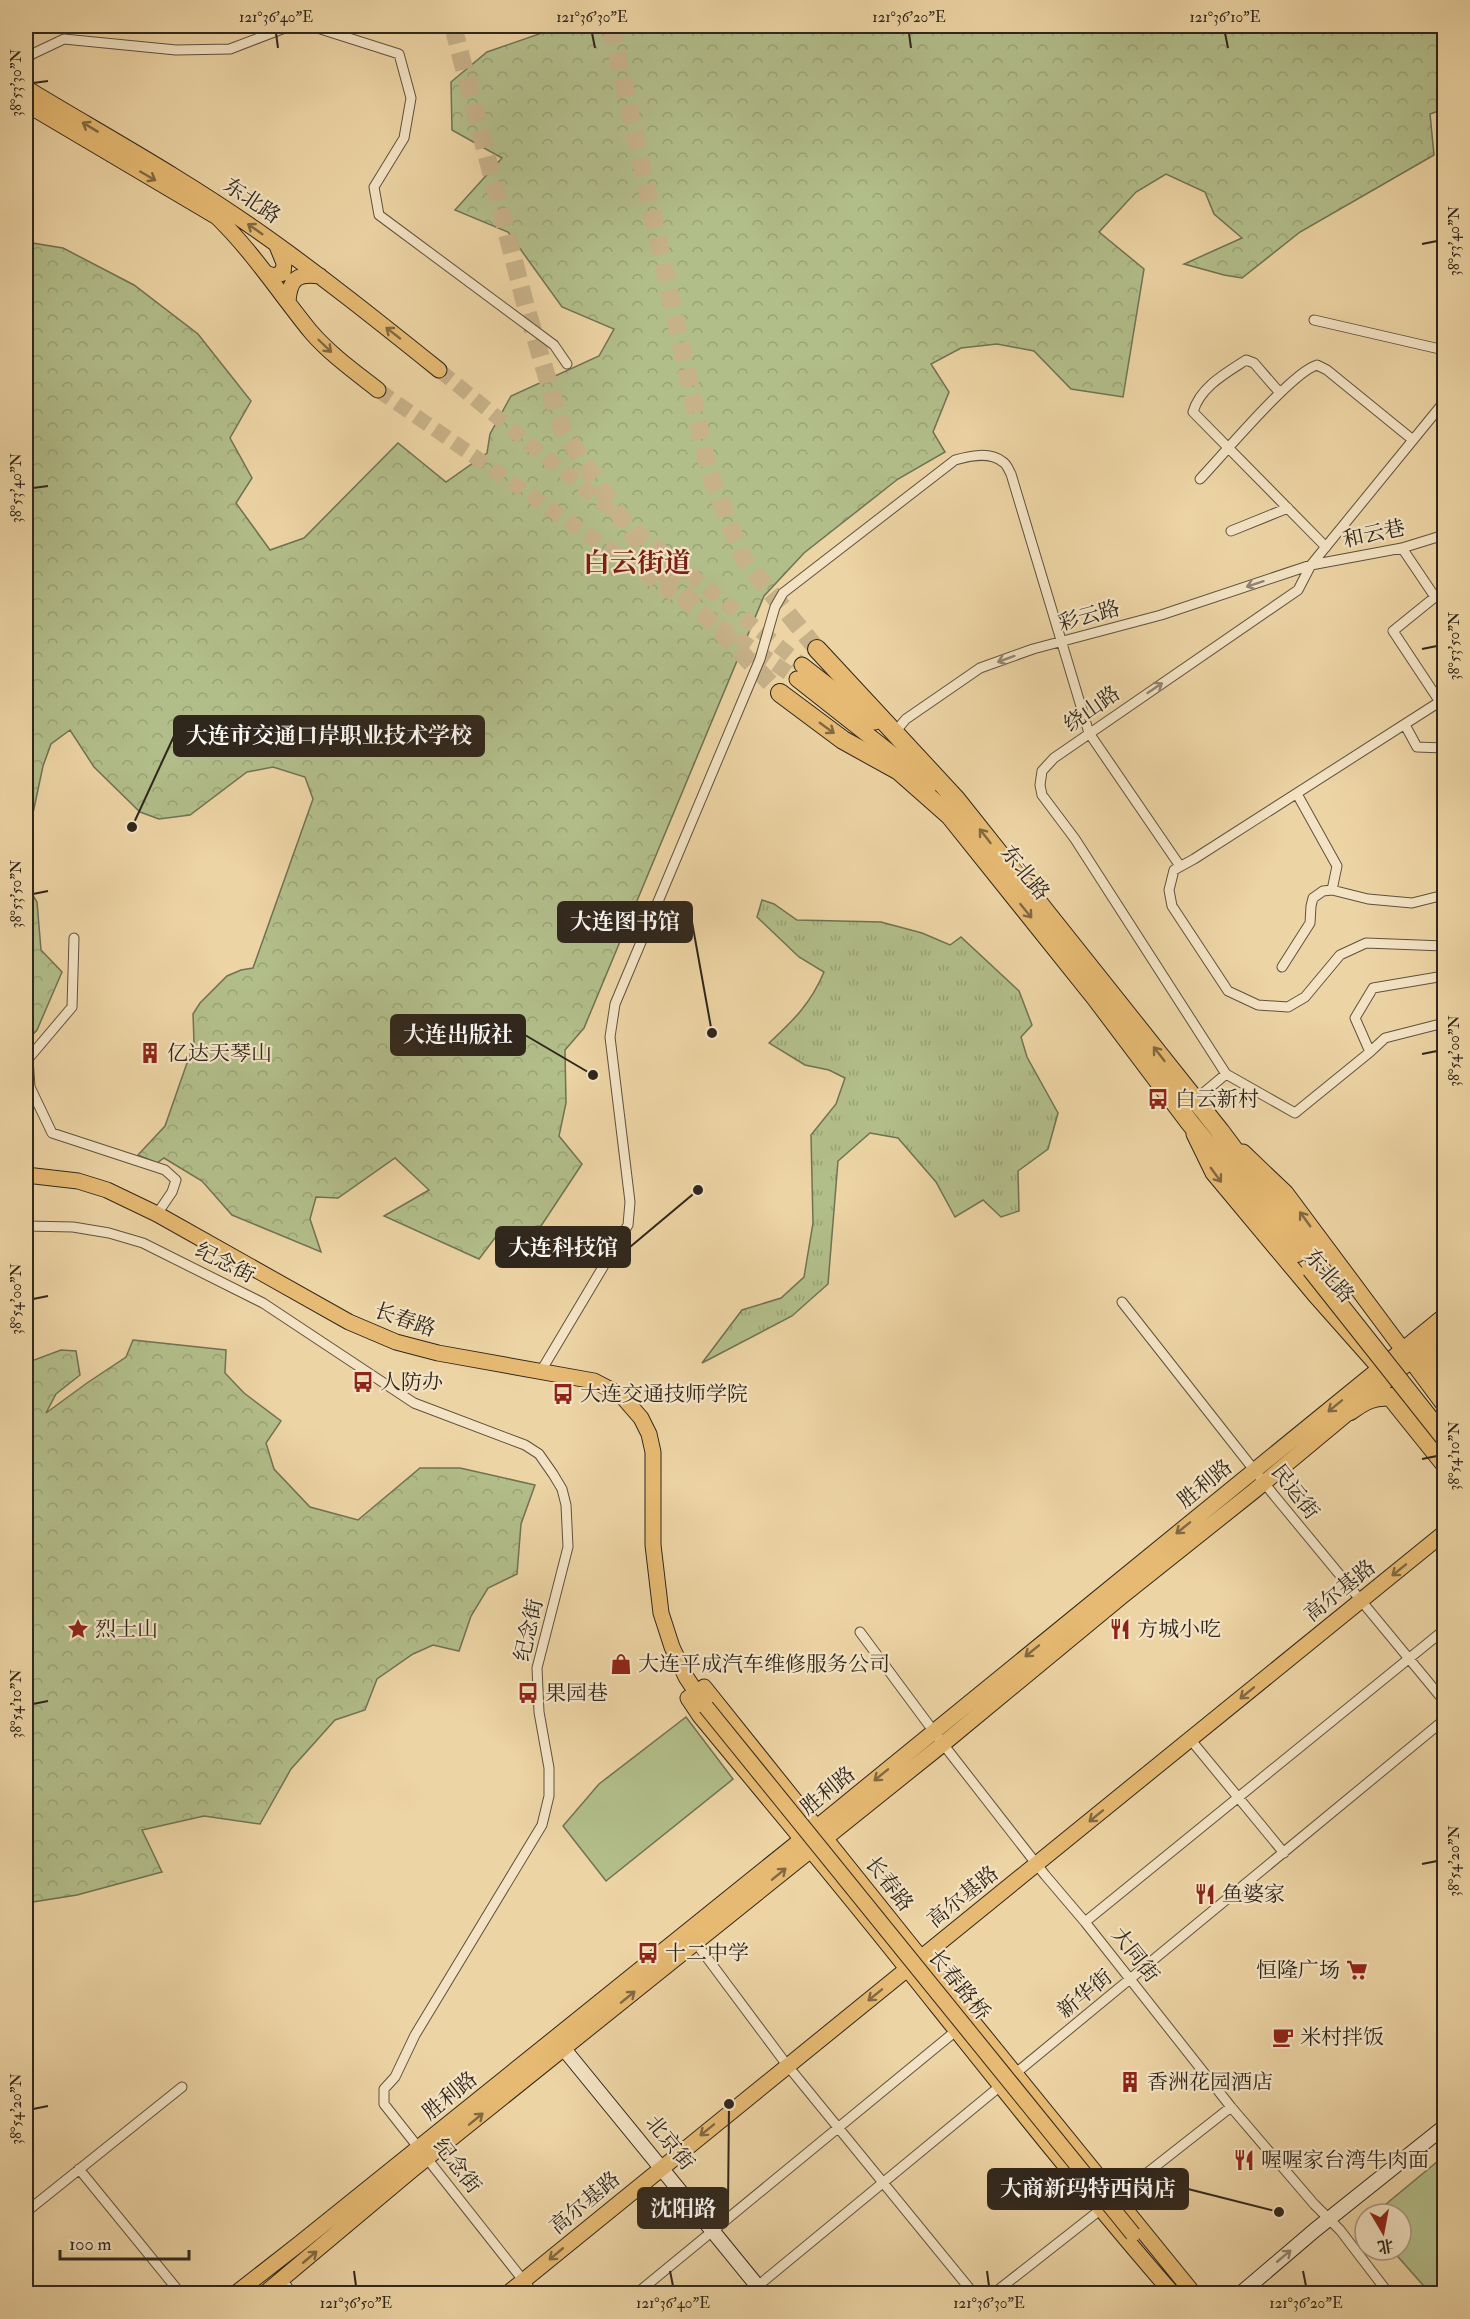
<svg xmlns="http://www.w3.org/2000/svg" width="1470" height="2319" font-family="'IM FELL Double Pica','Noto Serif SC',serif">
<defs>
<pattern id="grass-tufts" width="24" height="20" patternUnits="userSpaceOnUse" patternTransform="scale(1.5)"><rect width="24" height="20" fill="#b2be8a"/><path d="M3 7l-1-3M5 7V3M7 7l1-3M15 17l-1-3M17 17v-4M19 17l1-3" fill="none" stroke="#99a376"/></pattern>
<pattern id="forest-crowns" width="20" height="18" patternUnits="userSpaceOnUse" patternTransform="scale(1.5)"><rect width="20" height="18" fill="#b2be8a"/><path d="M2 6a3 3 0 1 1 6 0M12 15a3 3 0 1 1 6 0" fill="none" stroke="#99a376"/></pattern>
</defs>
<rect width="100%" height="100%" fill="#edd4a4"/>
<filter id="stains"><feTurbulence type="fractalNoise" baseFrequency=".00333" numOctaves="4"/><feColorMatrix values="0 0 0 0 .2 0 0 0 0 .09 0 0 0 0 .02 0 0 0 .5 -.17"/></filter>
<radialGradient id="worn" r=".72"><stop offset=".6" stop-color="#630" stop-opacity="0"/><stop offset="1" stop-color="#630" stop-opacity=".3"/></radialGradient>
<path fill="url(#grass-tufts)" stroke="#707253" stroke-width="1.5" d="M762,900L774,904L797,920L881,922L922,933L950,945L961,937L1019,991L1032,1025L1021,1037L1027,1057L1058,1113L1048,1149L1018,1171L1019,1211L1001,1217L983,1200L955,1217L936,1182L898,1138L870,1133L838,1161L828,1284L792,1316L702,1363L742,1310L781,1298L804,1277L813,1223L811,1135L836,1104L845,1078L829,1070L805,1065L769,1043C794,1020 811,1003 824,972L799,957L757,917Z"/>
<path fill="url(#forest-crowns)" stroke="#707253" stroke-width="1.5" d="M562,26H1444V109L1430,114L1434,155L1300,232L1242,278L1224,275L1184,264L1242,238L1214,214L1205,192L1166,174L1136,192L1099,232L1144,269L1123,397L1071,389L1034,351L997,344L961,348L931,364L949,392L933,432L945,452L898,479L804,553L764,596L584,1028L565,1050L566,1103L559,1136L582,1164L541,1226L501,1230L479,1259L384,1216L429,1190L395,1158L338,1198L316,1197L310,1219L321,1252L232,1215L202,1181L164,1158L157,1163L138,1155L165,1126L194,1043L193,1014L200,1003L227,976L241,970L253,968L313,799L305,777L273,767L247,772L190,815L159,819L140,812L94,767L70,730L51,744L43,766L26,846V242L63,248L134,285L198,334L251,401L230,438L252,478L236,503L270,550L304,538L398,443L446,482L487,453L490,434L511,396L599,356L614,329L562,307L508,232L455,210L502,158L452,130L451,82L487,52Z
M26,884L37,902L41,950L62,972L37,1030L26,1042Z
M133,1340L226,1350L225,1373L244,1393L281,1421L266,1443L274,1469L310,1507L358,1520L420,1468H460L535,1485L521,1524L517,1574L488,1588L471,1616L459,1651L433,1645L413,1654L377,1679L365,1710L335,1720L291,1769L260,1824L204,1816L142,1830L162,1872L77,1895L26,1903V1359L29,1362L61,1350L76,1351L80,1375L56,1394L46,1413L87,1383L126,1357Z"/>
<path fill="#b2be8a" stroke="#707253" stroke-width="1.5" d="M686,1717L733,1779L606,1881L563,1826L599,1784Z
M1444,2156V2283L1430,2293L1392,2250H1401V2214H1374Z"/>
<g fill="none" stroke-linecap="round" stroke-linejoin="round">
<path stroke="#c7b189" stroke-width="15" stroke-dasharray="15 8" stroke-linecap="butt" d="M439,370L802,665
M378,390L797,679"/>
<path stroke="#c7b189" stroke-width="18" stroke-dasharray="18 9" stroke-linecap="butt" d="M453,26L526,307L563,431L647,556L780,693
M611,26L709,472L744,560L817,649"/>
<defs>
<path id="street" d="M311,26L399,54L411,98L404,138L374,187L379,215L554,345L567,364
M26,57L64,39L176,50L230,49L290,26
M1314,320L1444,350
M1280,393L1254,363L1246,360C1226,373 1200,387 1193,412L1326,547
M1200,479C1222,456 1292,372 1317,365L1327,370L1413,440
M1231,531L1288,508
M1402,548L1435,597L1393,631L1440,702
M1444,699L1194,859L1174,870L1169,890L1172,906L1228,991L1258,1005L1288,1007L1305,997L1340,955L1366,943L1444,946
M1405,725L1417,747L1444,748
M894,733L906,719L980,668L1033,649L1161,615L1311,565L1402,548L1444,535
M1297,794L1337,866L1332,890
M74,938L72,1007L28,1059L30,1087L52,1133L165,1170L176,1180L172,1192L157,1214
M1282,967L1310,923L1311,906L1313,898L1323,891L1332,890L1368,899L1412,903L1444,895
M1370,1052L1385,1038L1444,1023
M1226,1074L1295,1113L1370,1052L1355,1018L1373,988L1444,976
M1195,1100L1226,1074L1075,839L1042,795L1040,785L1042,771L1054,758L1298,590L1311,565L1444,402
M26,1226L73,1227L109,1233L143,1243L263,1303L414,1403L525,1445L539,1454L553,1474L562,1489L566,1505L568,1547L537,1668L539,1712L549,1768V1796L542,1825L415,2035L395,2077L384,2089V2104L534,2294
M1122,1302L1273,1494L1444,1701
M541,1371L628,1225L630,1202L610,1037L615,1004L760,659L775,607L783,593L955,460C969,456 990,451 1003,462C1007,464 1009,471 1011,474L1089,733L1180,866
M860,1632L943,1744L1045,1875L1085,1922L1231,2107L1314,2204L1340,2230L1389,2294
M1190,1739L1284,1853
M1085,1922L1444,1630
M696,1943L787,2065L974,2294
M79,2169L181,2294
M26,2212L182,2087
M282,2280L293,2294
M636,2294L957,2030
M748,2294L1444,1720
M993,2294L1231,2107"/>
<path id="secondary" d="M564,2049L764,2294
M1240,2294L1315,2230L1444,2127"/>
<path id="primary" d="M26,88C102,134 181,177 255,229C318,273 378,321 439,370
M26,104L217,217C253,252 280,294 311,332C330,354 355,372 378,390
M266,273L273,276L283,273L284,263L277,246
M288,301C290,278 298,273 320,276
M802,665L875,722
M797,679L911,769L928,789
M1194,1134L1213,1173L1314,1294L1376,1364
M1243,1152L1286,1193L1444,1405
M26,1175L78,1181L107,1190L157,1214L349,1322L396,1342L438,1353L594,1381L621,1395L641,1418L649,1434L653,1452V1545L661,1613L672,1647L686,1677L706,1707
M704,1687L921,1958L1194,2294
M688,1698L700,1716C770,1801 841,1885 909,1971C996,2080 1082,2189 1173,2294
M235,2294L299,2244L817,1827L1444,1316
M264,2294L412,2170L943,1744L1121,1597L1254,1491L1444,1333
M507,2294L1444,1533"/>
<path id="highway" d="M817,649L956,799L1220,1131L1317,1261
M780,693L843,740L899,771L950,816L1095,997L1190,1123L1297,1253
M1434,1341C1423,1362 1431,1376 1444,1393
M1350,1411C1364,1401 1374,1395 1391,1397L1444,1463"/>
</defs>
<use href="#street" stroke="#5e523e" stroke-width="11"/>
<use href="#secondary" stroke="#2f261c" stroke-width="16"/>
<use href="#primary" stroke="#2f261c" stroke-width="17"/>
<use href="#highway" stroke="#2f261c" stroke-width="20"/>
<use href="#street" stroke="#f3e3c4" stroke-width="9"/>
<use href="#secondary" stroke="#f3e3c4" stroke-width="14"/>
<use href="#primary" stroke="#e6ba72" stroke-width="15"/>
<use href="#highway" stroke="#e6ba72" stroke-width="18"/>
<defs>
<path id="primary-bridge" d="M706,1707L1133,2234"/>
<path id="highway-bridge" d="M1311,1269L1444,1437"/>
</defs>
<use href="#primary-bridge" stroke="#2f261c" stroke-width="17" stroke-linecap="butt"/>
<use href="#highway-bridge" stroke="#2f261c" stroke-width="20" stroke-linecap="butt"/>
<use href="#primary-bridge" stroke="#e6ba72" stroke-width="15"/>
<use href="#highway-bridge" stroke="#e6ba72" stroke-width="18"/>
</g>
<defs><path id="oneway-shaft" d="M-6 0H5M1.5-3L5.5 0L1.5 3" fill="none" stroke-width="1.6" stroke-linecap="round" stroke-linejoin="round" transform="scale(1.5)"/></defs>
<g stroke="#816943">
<use href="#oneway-shaft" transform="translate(90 127) rotate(-149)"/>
<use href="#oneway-shaft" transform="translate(148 176) rotate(30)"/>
<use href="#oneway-shaft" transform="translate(255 229) rotate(-145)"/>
<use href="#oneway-shaft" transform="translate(393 333) rotate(-142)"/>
<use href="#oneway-shaft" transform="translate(325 346) rotate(44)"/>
<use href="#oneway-shaft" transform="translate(827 728) rotate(36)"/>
<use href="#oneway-shaft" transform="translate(985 836) rotate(-128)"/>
<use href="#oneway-shaft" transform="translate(1026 911) rotate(51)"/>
<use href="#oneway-shaft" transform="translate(1159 1054) rotate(-128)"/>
<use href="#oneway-shaft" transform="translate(1216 1175) rotate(54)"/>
<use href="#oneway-shaft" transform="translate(1305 1219) rotate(-126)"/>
<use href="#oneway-shaft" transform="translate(1335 1406) rotate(141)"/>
<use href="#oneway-shaft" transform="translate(1183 1528) rotate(141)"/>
<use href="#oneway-shaft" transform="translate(1399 1570) rotate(141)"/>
<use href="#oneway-shaft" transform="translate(1032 1651) rotate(141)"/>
<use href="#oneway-shaft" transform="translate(1247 1693) rotate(141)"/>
<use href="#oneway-shaft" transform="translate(881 1775) rotate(141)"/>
<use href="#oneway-shaft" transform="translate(1096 1816) rotate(141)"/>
<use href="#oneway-shaft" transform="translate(779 1874) rotate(-39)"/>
<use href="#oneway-shaft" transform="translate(875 1995) rotate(141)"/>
<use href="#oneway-shaft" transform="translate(628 1997) rotate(-39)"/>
<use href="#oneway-shaft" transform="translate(476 2119) rotate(-39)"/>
<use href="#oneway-shaft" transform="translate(707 2130) rotate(141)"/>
<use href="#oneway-shaft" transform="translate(556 2254) rotate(140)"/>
<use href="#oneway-shaft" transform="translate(310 2257) rotate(-40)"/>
</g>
<g stroke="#918470">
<use href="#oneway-shaft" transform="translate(1255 584) rotate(162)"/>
<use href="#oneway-shaft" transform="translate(1006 659) rotate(160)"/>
<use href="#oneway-shaft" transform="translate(1155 688) rotate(-34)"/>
<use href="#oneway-shaft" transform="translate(1284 2256) rotate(-40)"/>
</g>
<path fill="none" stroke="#2f261c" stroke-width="2" d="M276,33L278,48M592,33L595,48M909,33L911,48M1225,33L1228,48M33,83L48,81M1422,244L1437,241M33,488L48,486M1422,649L1437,646M33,894L48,891M1422,1054L1437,1051M33,1299L48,1296M1422,1459L1437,1456M33,1704L48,1701M1422,1864L1437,1861M33,2109L48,2106M354,2271L356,2286M670,2271L673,2286M987,2271L989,2286M1303,2271L1306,2286"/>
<defs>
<symbol id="building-bare" viewBox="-9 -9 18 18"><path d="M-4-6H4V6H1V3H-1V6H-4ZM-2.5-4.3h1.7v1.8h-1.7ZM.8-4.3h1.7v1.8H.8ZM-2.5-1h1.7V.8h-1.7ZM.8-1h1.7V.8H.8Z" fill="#8f2418" stroke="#f3e3c4" stroke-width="2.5" paint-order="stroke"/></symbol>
<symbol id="bus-bare" viewBox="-9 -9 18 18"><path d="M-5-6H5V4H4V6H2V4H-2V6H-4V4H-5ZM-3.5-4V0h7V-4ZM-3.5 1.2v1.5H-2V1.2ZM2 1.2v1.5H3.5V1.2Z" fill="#8f2418" stroke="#f3e3c4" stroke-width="2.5" paint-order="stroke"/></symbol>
<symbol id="sight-bare" viewBox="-9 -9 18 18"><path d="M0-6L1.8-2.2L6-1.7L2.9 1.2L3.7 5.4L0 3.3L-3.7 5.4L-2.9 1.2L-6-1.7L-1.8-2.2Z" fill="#8f2418" stroke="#f3e3c4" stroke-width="2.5" paint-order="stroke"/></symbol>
<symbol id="restaurant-bare" viewBox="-9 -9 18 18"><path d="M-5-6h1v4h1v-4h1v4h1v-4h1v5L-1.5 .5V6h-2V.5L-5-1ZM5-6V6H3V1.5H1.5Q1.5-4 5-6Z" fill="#8f2418" stroke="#f3e3c4" stroke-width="2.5" paint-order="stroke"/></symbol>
<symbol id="shop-bare" viewBox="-9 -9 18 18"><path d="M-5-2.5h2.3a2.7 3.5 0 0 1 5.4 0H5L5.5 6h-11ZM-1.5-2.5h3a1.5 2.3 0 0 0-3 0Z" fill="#8f2418" stroke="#f3e3c4" stroke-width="2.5" paint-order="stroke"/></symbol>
<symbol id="supermarket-bare" viewBox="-9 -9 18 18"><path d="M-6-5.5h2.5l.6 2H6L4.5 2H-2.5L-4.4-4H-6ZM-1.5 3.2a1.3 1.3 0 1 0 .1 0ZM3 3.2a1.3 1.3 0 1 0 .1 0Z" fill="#8f2418" stroke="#f3e3c4" stroke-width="2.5" paint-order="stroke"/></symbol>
<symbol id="cafe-bare" viewBox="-9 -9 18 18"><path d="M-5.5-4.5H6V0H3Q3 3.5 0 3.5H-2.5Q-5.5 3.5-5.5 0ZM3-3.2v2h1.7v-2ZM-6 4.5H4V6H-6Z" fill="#8f2418" stroke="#f3e3c4" stroke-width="2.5" paint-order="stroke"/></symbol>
</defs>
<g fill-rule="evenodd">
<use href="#building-bare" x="135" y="1038" width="30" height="30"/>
<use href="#bus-bare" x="1143" y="1084" width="30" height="30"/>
<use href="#bus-bare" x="348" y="1367" width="30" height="30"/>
<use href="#bus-bare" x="548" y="1379" width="30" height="30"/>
<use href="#sight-bare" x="63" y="1614" width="30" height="30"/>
<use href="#restaurant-bare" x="1105" y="1614" width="30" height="30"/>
<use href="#shop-bare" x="606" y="1649" width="30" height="30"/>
<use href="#bus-bare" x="513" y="1678" width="30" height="30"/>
<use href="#restaurant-bare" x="1190" y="1879" width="30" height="30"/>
<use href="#bus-bare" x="633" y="1938" width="30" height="30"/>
<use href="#supermarket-bare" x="1342" y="1955" width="30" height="30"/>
<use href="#cafe-bare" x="1268" y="2022" width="30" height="30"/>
<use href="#building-bare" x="1115" y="2067" width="30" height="30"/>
<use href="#restaurant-bare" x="1229" y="2145" width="30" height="30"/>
</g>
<g text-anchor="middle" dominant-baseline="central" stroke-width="4.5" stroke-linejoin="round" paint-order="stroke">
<g font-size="21" fill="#2f261c" stroke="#f3e3c4">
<text transform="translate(252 201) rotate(34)">东北路</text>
<text transform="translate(1374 534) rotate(-12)">和云巷</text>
<text transform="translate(1089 616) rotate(-15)">彩云路</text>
<text transform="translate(1092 709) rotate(-35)">绕山路</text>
<text transform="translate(1025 873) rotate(51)">东北路</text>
<text transform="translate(225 1263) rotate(27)">纪念街</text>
<text transform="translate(1329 1276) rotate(49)">东北路</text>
<text transform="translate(405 1320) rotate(19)">长春路</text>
<text transform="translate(1205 1484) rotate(-39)">胜利路</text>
<text transform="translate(1295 1492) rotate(52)">民运街</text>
<text transform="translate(1340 1591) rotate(-39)">高尔基路</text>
<text transform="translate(529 1630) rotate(-77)">纪念街</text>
<text transform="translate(828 1791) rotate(-39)">胜利路</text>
<text transform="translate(889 1884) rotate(52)">长春路</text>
<text transform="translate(963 1897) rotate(-39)">高尔基路</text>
<text transform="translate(1135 1955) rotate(52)">大同街</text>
<text transform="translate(959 1985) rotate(51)">长春路桥</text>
<text transform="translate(1085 1994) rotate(-39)">新华街</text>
<text transform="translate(450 2096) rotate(-39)">胜利路</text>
<text transform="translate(670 2143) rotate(51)">北京街</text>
<text transform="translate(457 2166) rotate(52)">纪念街</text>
<text transform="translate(585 2203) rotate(-40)">高尔基路</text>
</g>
<g font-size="21" fill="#2f261c" stroke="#f3e3c4" text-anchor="start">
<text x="167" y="1053">亿达天琴山</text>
<text x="1175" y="1099">白云新村</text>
<text x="380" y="1382">人防办</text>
<text x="580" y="1394">大连交通技师学院</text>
<text x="95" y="1629">烈士山</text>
<text x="1137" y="1629">方城小吃</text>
<text x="638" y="1664">大连平成汽车维修服务公司</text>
<text x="545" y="1693">果园巷</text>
<text x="1222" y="1894">鱼婆家</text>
<text x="665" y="1953">十二中学</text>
<text x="1340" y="1970" text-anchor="end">恒隆广场</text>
<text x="1300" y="2037">米村拌饭</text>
<text x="1147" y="2082">香洲花园酒店</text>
<text x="1261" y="2160">喔喔家台湾牛肉面</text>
</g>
<g font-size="27" font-weight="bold" fill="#7a1f14" stroke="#f3e3c4">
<text x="637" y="563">白云街道</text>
</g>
</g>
<path fill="none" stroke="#2f261c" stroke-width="2" d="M132 827L174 736M712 1033L692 922M593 1075L525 1035M698 1190L630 1247M1279 2212L1188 2189M729 2104L728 2208"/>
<g fill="#2f261c" stroke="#f3e3c4" stroke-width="2">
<circle cx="132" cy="827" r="6"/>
<circle cx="712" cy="1033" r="6"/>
<circle cx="593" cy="1075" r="6"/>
<circle cx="698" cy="1190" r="6"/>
<circle cx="1279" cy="2212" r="6"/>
<circle cx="729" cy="2104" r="6"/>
</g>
<g fill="#2f261c" stroke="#2f261c" stroke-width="2">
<rect x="174" y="716" width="310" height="40" rx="6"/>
<rect x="558" y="902" width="134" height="40" rx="6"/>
<rect x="391" y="1015" width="134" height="40" rx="6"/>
<rect x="496" y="1227" width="134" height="40" rx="6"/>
<rect x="988" y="2169" width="200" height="40" rx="6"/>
<rect x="638" y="2188" width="90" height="40" rx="6"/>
</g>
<g font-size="22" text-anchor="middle" font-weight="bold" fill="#fff">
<text x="329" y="743">大连市交通口岸职业技术学校</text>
<text x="625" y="929">大连图书馆</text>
<text x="458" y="1042">大连出版社</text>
<text x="563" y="1255">大连科技馆</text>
<text x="1088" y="2196">大商新玛特西岗店</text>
<text x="683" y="2216">沈阳路</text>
</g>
<rect width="1470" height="2319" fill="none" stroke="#edd4a4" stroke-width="66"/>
<g transform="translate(1383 2232) rotate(170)"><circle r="28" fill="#f3e3c4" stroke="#a59781" stroke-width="1.5"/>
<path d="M0-4.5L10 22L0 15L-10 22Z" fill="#8f2418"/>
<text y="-9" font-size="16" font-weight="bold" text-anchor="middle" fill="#2f261c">北</text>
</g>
<path d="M60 2250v9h129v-9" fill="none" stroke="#2f261c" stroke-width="3"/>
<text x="69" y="2250" font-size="18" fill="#2f261c" stroke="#f3e3c4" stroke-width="4.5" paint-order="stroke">100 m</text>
<rect x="33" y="33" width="1404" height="2253" fill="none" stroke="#2f261c" stroke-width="2"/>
<g font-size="15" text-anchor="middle" fill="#2f261c">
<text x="276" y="22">121°36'40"E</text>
<text x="592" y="22">121°36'30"E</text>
<text x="909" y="22">121°36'20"E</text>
<text x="1225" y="22">121°36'10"E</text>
<text transform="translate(16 83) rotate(-90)" y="5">38°53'30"N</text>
<text transform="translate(1454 241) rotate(-90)" y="5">38°53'40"N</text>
<text transform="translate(16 488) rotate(-90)" y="5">38°53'40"N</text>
<text transform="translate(1454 646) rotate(-90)" y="5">38°53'50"N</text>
<text transform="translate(16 894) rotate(-90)" y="5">38°53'50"N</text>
<text transform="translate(1454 1051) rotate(-90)" y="5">38°54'00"N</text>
<text transform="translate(16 1299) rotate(-90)" y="5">38°54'00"N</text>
<text transform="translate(1454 1456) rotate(-90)" y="5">38°54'10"N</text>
<text transform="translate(16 1704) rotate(-90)" y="5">38°54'10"N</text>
<text transform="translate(1454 1861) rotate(-90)" y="5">38°54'20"N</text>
<text transform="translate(16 2109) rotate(-90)" y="5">38°54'20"N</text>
<text x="356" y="2308">121°36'50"E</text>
<text x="673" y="2308">121°36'40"E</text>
<text x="989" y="2308">121°36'30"E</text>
<text x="1306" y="2308">121°36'20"E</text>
</g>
<rect width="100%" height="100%" filter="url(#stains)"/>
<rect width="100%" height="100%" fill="url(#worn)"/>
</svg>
